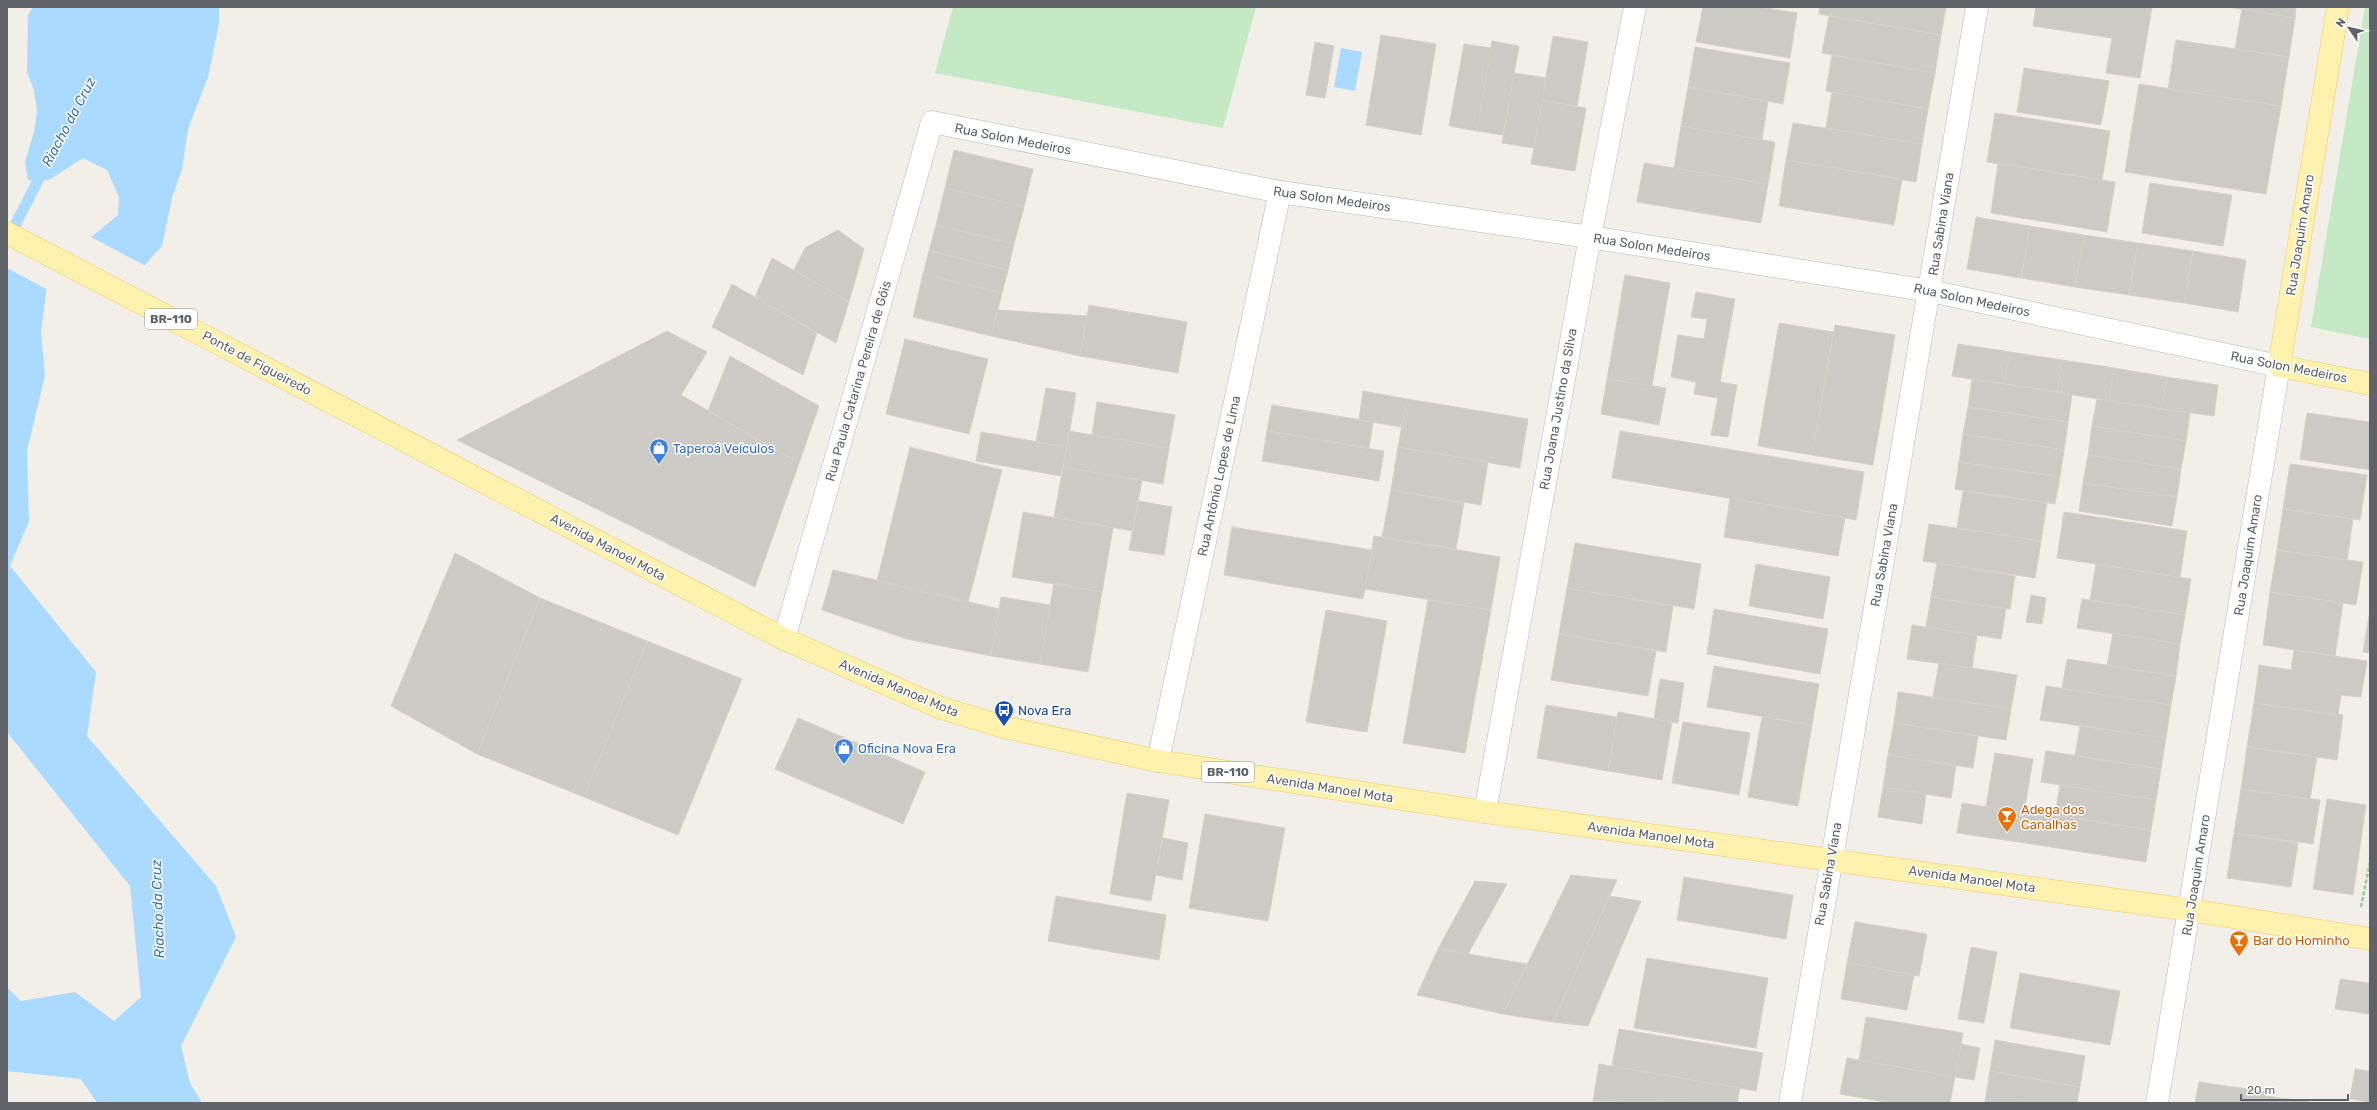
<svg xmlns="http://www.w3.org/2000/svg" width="2377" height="1110" font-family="Rubik,sans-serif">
<rect width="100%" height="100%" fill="#f1efe8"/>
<path fill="#c5e8c5" d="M953,7H1256L1223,128L935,73Z
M2365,7H2370V339L2311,327Z"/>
<path fill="#aadaff" d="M33,7H219V24L208,77L188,129L182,169L172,198L162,246L130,281L72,253L118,215L119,197L107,170L83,158L49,180H28L25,162L34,132L37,111L34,90L27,72L28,15Z
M1341,48L1362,52L1355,91L1334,87Z
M7,256L48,277L41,332L45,375L27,451L29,521L10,566L96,672L87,736L216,886L236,937L181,1046L190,1083L202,1103H97L81,1079L7,1071V987L21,1001L75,992L114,1021L141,997L130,886L7,732Z"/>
<path fill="#f1efe8" d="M89,236L146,266L129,283L70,254V252Z
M7,254L49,276L48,290L7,268Z"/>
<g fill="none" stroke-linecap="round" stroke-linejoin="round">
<path stroke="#aadaff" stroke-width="11" d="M9,237L45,167"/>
</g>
<path fill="#cccac5" stroke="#d6d1c6" d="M1703,7H1759L1797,13L1790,58L1696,42Z
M1820,7H1946L1941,35L1819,14Z
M2036,7H2152L2140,78L2106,73L2112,38L2033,26Z
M2228,7H2296L2295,18Z
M2242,9L2295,18L2289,57L2235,49Z
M1829,16L1941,35L1935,73L1822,53Z
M1381,35L1436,44L1421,135L1366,125Z
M1553,36L1588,42L1577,107L1542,100Z
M2176,40L2289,57L2281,106L2168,89Z
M1492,41L1519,46L1503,135L1477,131Z
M1315,42L1334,46L1325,98L1306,95Z
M1464,44L1491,48L1477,131L1449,126Z
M1695,47L1790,63L1783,104L1688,87Z
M1832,55L1935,73L1928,109L1826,91Z
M2024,68L2109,81L2101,125L2017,112Z
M1514,73L1546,78L1534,148L1502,143Z
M2139,84L2281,106L2266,194L2125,172Z
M1688,87L1768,101L1762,140L1681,126Z
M1832,92L1928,109L1922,144L1826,128Z
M1542,100L1586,108L1575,171L1531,164Z
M1995,113L2110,131L2102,180L1987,162Z
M1793,123L1922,144L1916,182L1786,160Z
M1681,126L1775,142L1768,184L1674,168Z
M954,150L1033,169L1024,207L945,188Z
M1786,160L1902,179L1894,225L1779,206Z
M1644,163L1768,184L1761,223L1637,202Z
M1998,163L2115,182L2107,232L1991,213Z
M2150,183L2232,195L2223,246L2142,233Z
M945,188L1024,207L1014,244L936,225Z
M1976,217L2030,226L2021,278L1967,269Z
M936,225L1014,244L1008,270L929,251Z
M2030,226L2084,235L2075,287L2021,278Z
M838,230L864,249L849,302L794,270L805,248Z
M2084,235L2138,243L2129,295L2075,287Z
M2138,243L2193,251L2184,303L2129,295Z
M929,251L1008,270L1002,293L923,274Z
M2193,251L2246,260L2238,312L2184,303Z
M772,258L849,302L836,343L755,297Z
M923,274L1002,293L991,336L913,317Z
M1625,275L1670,283L1652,386L1607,379Z
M732,284L817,333L803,375L712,327Z
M1696,292L1735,299L1720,382L1737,385L1728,437L1711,435L1718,398L1694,394L1696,382L1671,377L1678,335L1704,339L1707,319L1691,317Z
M1089,305L1187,322L1178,373L1080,356Z
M998,310L1087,316L1080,356L991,336Z
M1779,323L1833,332L1812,455L1758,446Z
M1835,325L1895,335L1873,465L1812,455Z
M667,331L707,352L681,395L799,463L755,587L457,440Z
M905,339L988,359L969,434L886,414Z
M1958,344L2010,352L2004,384L1952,376Z
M2010,352L2062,360L2057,392L2004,384Z
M730,356L819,406L799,463L708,411Z
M2062,360L2114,368L2109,401L2057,392Z
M2114,368L2167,377L2161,409L2109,401Z
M2167,377L2218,385L2214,416L2161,409Z
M1607,379L1666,388L1659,425L1601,414Z
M1972,379L2072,394L2068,422L1968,407Z
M1046,388L1076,393L1067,447L1036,442Z
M1363,391L1407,399L1402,427L1359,420Z
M1407,399L1528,419L1520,468L1398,447Z
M2097,399L2190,413L2186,441L2092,426Z
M1097,402L1175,415L1169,448L1092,435Z
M1272,405L1373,422L1369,448L1267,431Z
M1968,407L2068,422L2064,450L1963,434Z
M2307,413L2370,422V470L2300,459Z
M2092,426L2186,441L2181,469L2088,455Z
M1069,431L1169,448L1163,484L1063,467Z
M1267,431L1384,451L1379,481L1262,461Z
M1620,431L1864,472L1856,520L1612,478Z
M981,432L1067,447L1061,476L976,461Z
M1963,434L2064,450L2060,477L1959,462Z
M910,447L1002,470L968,603L877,581Z
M1398,447L1488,462L1481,505L1391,490Z
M2088,455L2181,469L2177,497L2083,483Z
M1959,462L2060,477L2055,504L1955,489Z
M2290,464L2367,475L2360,520L2283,509Z
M1063,467L1142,480L1133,531L1054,517Z
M2083,483L2177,497L2172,526L2079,511Z
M1391,490L1464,503L1456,549L1382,537Z
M1963,491L2047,503L2041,541L1957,528Z
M1730,498L1845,518L1838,556L1724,537Z
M1138,501L1172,507L1164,555L1129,550Z
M2283,509L2353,519L2347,560L2277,550Z
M1023,512L1113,528L1102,592L1012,577Z
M2064,512L2187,531L2180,577L2057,558Z
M1929,524L2041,541L2035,578L1923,561Z
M1232,527L1372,550L1363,599L1224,575Z
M1374,536L1500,557L1491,610L1365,589Z
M1575,543L1701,564L1694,609L1567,588Z
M2277,550L2363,562L2356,605L2270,592Z
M455,553L540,598L477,754L391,706Z
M1937,563L2015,576L2010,609L1931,597Z
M1756,564L1830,577L1823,619L1749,606Z
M2096,564L2191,579L2185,615L2090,600Z
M833,570L999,609L991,656L907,639L822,610Z
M1054,583L1102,592L1088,672L1040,664Z
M1567,588L1673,606L1666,652L1559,634Z
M2270,592L2343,603L2335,656L2263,645Z
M2031,595L2046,598L2042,624L2026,622Z
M1001,597L1050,605L1040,664L991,656Z
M1931,597L2006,609L2001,639L1926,627Z
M540,598L647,641L584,797L477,754Z
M2082,599L2185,615L2180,644L2077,628Z
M1428,600L1491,610L1465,753L1403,743Z
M1714,609L1828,629L1820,674L1707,654Z
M2370,609V653L2363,652Z
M1326,610L1387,621L1367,732L1306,722Z
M1912,625L1977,635L1972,668L1907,659Z
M2113,633L2180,644L2176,676L2107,666Z
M1559,634L1656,651L1648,696L1551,680Z
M647,641L742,679L678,835L584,797Z
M2294,650L2367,661L2361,697L2341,695L2338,715L2254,703L2259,665L2291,670Z
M2067,659L2176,676L2171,705L2062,689Z
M1939,663L2017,675L2011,709L1933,697Z
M1714,666L1819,684L1812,725L1707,707Z
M1660,679L1684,683L1678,723L1654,719Z
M2046,686L2171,705L2166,738L2040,720Z
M1898,692L2011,709L2006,740L1894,723Z
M2254,703L2343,715L2337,760L2247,747Z
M1546,705L1617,717L1608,771L1537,758Z
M1618,712L1672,722L1662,780L1608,771Z
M1762,717L1812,725L1798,806L1748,797Z
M798,718L925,772L903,824L775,769Z
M1683,722L1750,733L1739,795L1672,783Z
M1894,723L1978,736L1973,768L1888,755Z
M2080,726L2166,738L2161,769L2075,756Z
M2247,747L2317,757L2310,799L2241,789Z
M2046,751L2161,769L2156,800L2041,782Z
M1995,753L2033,759L2024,813L1986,807Z
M1888,755L1956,766L1951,798L1883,787Z
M2060,785L2156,800L2151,830L2055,815Z
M1883,787L1926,794L1922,824L1878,817Z
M2241,789L2320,800L2313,844L2234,833Z
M1127,793L1169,800L1151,901L1110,894Z
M2327,799L2366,805L2353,895L2313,889Z
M1962,803L2024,813L2019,842L1957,833Z
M2024,811L2151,830L2146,862L2019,842Z
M1205,814L1285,828L1268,921L1189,908Z
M2234,833L2298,843L2291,887L2227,878Z
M1163,838L1188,843L1182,880L1156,875Z
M1571,875L1617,880L1553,1022L1503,1014Z
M1684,877L1793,895L1786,939L1677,920Z
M1475,881L1507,884L1468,954L1438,949Z
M1056,896L1166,915L1159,960L1048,941Z
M1609,896L1641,901L1588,1026L1553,1022Z
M1855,922L1927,934L1919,976L1847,963Z
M1971,947L1997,952L1984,1023L1958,1019Z
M1438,949L1527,964L1503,1014L1417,995Z
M1647,958L1768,978L1756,1048L1634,1028Z
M1847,963L1914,975L1907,1010L1841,999Z
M2020,973L2120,991L2110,1045L2010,1028Z
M2340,979L2370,983V1014L2335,1009Z
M1866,1017L1963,1033L1955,1077L1859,1060Z
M1619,1029L1763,1053L1756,1091L1612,1066Z
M1995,1040L2085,1056L2080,1087L1990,1071Z
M1961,1044L1980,1048L1974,1080L1955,1077Z
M1847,1058L1955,1077L1950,1103H1891L1840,1094Z
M1599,1064L1740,1088L1737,1103L1593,1101Z
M2355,1069L2370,1071V1102L2350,1099Z
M1990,1071L2080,1087L2077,1103L1985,1102Z
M2199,1082L2267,1092L2265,1103H2195Z
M2266,1096L2309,1102V1103H2265Z"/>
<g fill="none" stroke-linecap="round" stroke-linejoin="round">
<defs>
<path id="minor" d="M784,639L932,122L1280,192L1590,237L1930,291L2279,366L2157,1103
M1158,761L1280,192
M1485,812L1590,237L1635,7
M1790,1103C1851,737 1917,373 1977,7"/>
<path id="primary" d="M2338,7L2279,366L2370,384
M7,233L784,639L941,708L1004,727L1158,761L1485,812L2190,910L2370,939"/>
</defs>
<use href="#minor" stroke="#b5b8bc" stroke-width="23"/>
<use href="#primary" stroke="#f2c960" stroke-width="23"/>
<path stroke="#9cc7a9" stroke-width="2.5" stroke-dasharray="4 2" stroke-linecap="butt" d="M2361,907L2370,862"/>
<use href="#minor" stroke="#fff" stroke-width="22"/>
<use href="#primary" stroke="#fff2af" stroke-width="22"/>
</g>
<defs>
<symbol id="shop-pin" viewBox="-11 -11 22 30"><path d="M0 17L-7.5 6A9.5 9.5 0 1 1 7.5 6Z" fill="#3f7fe0" stroke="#fff"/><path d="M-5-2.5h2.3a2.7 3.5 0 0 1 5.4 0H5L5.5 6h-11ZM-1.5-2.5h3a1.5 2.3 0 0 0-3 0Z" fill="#fff"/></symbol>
<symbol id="bus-pin" viewBox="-11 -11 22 30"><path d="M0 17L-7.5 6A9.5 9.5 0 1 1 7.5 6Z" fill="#1a4fb4" stroke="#fff"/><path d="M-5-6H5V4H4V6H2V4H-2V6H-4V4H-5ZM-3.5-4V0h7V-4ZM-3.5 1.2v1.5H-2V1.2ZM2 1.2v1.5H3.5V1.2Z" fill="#fff"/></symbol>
<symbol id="bar-pin" viewBox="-11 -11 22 30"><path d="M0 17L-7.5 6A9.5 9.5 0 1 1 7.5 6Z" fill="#e8710a" stroke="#fff"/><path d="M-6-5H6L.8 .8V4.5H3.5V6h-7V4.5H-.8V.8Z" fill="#fff"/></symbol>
</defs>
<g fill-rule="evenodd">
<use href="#shop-pin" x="648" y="437" width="22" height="30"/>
<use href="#bus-pin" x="993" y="699" width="22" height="30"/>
<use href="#shop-pin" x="833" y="737" width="22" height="30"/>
<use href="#bar-pin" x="1996" y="805" width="22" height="30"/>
<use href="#bar-pin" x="2228" y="929" width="22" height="30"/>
</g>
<g text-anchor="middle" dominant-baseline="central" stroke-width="3" stroke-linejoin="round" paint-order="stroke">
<g fill="#fff" stroke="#8f9295" stroke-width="1">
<rect x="145" y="309" width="52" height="20" rx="3"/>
<rect x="1202" y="762" width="52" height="20" rx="3"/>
</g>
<g font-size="12" font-weight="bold" fill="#5f6368">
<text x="171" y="319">BR-110</text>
<text x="1228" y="772">BR-110</text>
</g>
<g font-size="13" fill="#5f6368" stroke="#fff">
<text transform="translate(1013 139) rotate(11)">Rua Solon Medeiros</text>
<text transform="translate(1332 199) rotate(8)">Rua Solon Medeiros</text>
<text transform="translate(1941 224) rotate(-81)">Rua Sabina Viana</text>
<text transform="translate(2300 235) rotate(-81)">Rua Joaquim Amaro</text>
<text transform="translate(1652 247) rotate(9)">Rua Solon Medeiros</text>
<text transform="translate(1972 300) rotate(12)">Rua Solon Medeiros</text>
<text transform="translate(257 363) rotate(28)">Ponte de Figueiredo</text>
<text transform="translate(2289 367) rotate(11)">Rua Solon Medeiros</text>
<text transform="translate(858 381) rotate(-74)">Rua Paula Catarina Pereira de Góis</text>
<text transform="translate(1558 409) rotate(-80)">Rua Joana Justino da Silva</text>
<text transform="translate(1219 476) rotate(-78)">Rua Antônio Lopes de Lima</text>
<text transform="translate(608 547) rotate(28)">Avenida Manoel Mota</text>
<text transform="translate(1884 555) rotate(-80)">Rua Sabina Viana</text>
<text transform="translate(2248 555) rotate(-81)">Rua Joaquim Amaro</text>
<text transform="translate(899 688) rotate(23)">Avenida Manoel Mota</text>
<text transform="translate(1330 788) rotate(9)">Avenida Manoel Mota</text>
<text transform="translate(1651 835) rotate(8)">Avenida Manoel Mota</text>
<text transform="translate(1828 874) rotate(-80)">Rua Sabina Viana</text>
<text transform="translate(2196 875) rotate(-81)">Rua Joaquim Amaro</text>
<text transform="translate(1972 879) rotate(8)">Avenida Manoel Mota</text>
</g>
<g font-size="13" fill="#366cbe" stroke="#fff" text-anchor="start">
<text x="673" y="448">Taperoá Veículos</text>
<text x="858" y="748">Oficina Nova Era</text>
</g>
<g font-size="13" fill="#164399" stroke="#fff" text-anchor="start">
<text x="1018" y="710">Nova Era</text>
</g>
<g font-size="13" fill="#c56008" stroke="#fff" text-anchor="start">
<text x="2021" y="809">Adega dos<tspan x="2021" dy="15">Canalhas</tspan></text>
<text x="2253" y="940">Bar do Hominho</text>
</g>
<g font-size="14" font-style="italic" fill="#4174aa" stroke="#fff">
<text transform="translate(69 122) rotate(-62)">Riacho da Cruz</text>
<text transform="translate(158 909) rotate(-92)">Riacho da Cruz</text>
</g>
</g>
<rect width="2377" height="1110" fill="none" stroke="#5f6368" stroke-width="16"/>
<g transform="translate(2349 28) rotate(304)" stroke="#ffffff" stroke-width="3" paint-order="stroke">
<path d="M0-3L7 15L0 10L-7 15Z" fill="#5f6368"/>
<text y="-6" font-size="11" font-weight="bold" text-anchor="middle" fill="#5f6368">N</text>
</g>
<path d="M2241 1094v6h107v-6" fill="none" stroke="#5f6368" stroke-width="2"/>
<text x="2247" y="1094" font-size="12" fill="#5f6368" stroke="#ffffff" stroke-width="3" paint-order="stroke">20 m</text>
</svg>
